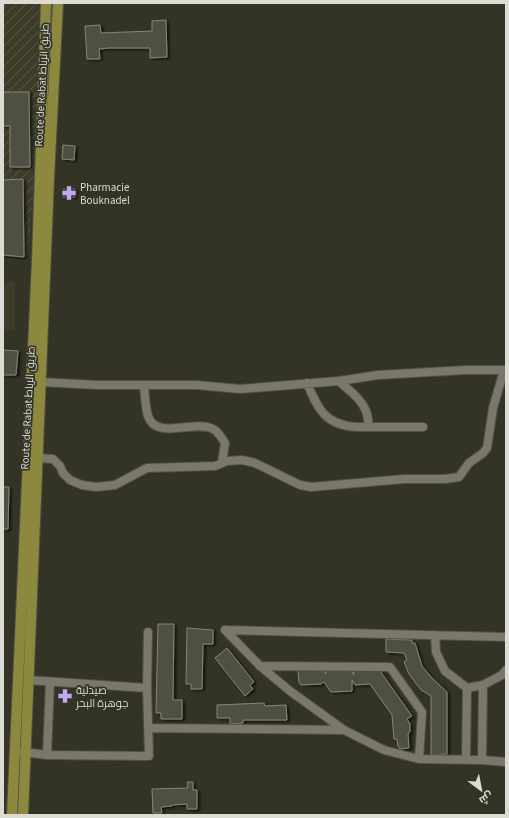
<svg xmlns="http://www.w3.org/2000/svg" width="509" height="818" font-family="'Source Sans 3',Cairo,sans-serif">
<defs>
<pattern id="industrial-furrows" width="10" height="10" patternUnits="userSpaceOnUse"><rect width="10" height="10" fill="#3c3c29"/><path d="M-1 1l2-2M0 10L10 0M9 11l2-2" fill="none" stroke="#585847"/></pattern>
<filter id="shadow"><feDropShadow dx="2.5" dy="1.5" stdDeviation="1" flood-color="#0009"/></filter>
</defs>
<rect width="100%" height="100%" fill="#333326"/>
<path fill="#3c3c29" d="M3,282H15V330L3,331Z"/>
<path fill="url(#industrial-furrows)" d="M3,3H40L34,186L28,256L3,254Z"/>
<path fill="#505042" stroke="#868678" filter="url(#shadow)" d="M166,20L167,57L150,58V48H109L99,49L100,59H87L85,26L100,25L101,33L152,31V21Z
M3,92H29L30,167H10V126H3Z
M63,145L75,146L74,160L62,159Z
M23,179L24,257L3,255V180Z
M63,189H75V197H63Z
M3,350L18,351L16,375H3Z
M3,487H9L8,529H3Z
M158,624H174L173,700H182V719H161V713H156Z
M187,628L213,630V644H203L202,689H191V684H186Z
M386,639L412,640V643H415L422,666L432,678L447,692V754L431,755V696L421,690L409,674L404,662L407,660L404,653L386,652Z
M227,648L254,682L250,685L253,689L245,696L215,658Z
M322,668L326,674V670L349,668L354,675L353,670L372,669L374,671H380L412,716L407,719L410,724V732L408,734L409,748L400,749L398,746L397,739H394L392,715L370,684L355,685L352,680V691L331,692L324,682L321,684L301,685L299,682L298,670Z
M264,703L265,706L286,705L287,720H243V723L230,724V718H217V705Z
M187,782H193V790H197V809H187V804L172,805V806L161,807L162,813H153L152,789L188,788Z"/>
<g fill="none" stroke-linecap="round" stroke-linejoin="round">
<defs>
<path id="minor" d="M339,381C348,390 361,398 366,411C368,416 368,422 369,427
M41,382L97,385H197L240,389L339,381L378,375L466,370H506
M307,383C318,409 325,425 356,427H423
M144,385C145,395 145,406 148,416C156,441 196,419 213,429C219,432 222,439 225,443L222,463
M38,458L53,459L60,466L63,473L70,480L82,485L96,487L115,485L147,468L215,466L227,461L242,460L255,463L300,485L311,487L404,479H445L459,477L469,463L483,453L487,448L493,408L504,370
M225,630L260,666L290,691L344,730L384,750L419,759L482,760L506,762
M225,630L506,637
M435,635L436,652L445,671L467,688L483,685
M260,666L390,667L422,712L419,759
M28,680L147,688
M148,728L344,730
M15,751L47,755L149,756L147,688L148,632
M47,755L50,682
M466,760L467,688
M482,760L483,685L502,675L506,670"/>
<path id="major" d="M12,815L37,260L46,3
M23,815L49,178L58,3"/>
</defs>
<use href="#minor" stroke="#515046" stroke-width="10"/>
<use href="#major" stroke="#515046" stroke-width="12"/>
<use href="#minor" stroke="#79786a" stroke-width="8"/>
<use href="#major" stroke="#8c883e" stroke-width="10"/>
</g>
<defs>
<symbol id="pharmacy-bare" viewBox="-9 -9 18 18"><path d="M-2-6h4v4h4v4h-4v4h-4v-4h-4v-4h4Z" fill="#c2a8f2" stroke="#333326" stroke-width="2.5" paint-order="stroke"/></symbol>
</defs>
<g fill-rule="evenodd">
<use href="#pharmacy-bare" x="59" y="183" width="20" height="20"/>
<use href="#pharmacy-bare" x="55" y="686" width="20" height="20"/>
</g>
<g text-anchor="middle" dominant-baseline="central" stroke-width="3.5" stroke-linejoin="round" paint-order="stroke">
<g font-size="11" fill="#dcdcd4" stroke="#333326">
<text transform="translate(42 85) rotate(-87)">Route de Rabat طريق الرباط</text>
<text transform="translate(28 408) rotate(-87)">Route de Rabat طريق الرباط</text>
</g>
<g font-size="11" fill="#dcdcd4" stroke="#333326" text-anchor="start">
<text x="80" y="187">Pharmacie<tspan x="80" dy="13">Bouknadel</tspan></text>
<text x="76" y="690">صيدلية<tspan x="76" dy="13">جوهرة البحر</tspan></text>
</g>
</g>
<rect width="509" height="818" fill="none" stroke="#dcdcd4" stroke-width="8"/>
<g transform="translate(481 790) rotate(148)" stroke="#333326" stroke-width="3" paint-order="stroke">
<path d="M0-3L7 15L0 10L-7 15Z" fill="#dcdcd4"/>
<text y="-6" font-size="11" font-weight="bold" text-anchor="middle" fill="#dcdcd4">ش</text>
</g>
</svg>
